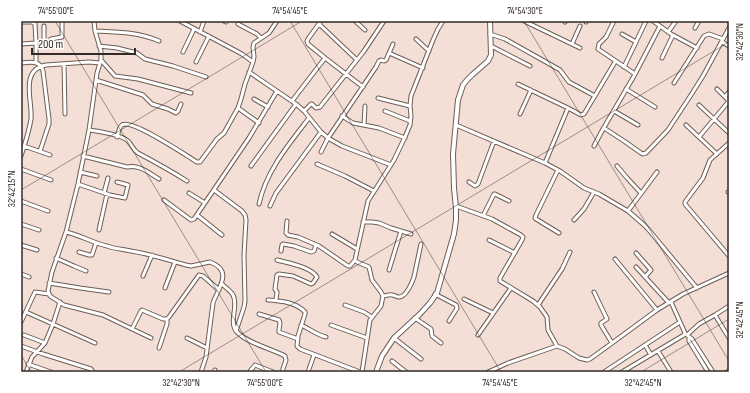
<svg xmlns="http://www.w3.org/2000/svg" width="750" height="393" font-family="'Sofia Sans Condensed',sans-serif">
<rect width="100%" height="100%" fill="#f3dfd6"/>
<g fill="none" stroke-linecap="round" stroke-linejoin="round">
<defs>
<path id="minor" d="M94,21L95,31L101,51V60L97,73L89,130L78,184L66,232L52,272L48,291L50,296L64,305L103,315L151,338
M180,21L242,54L253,62
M224,21L226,22
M321,21L308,39L307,41L308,44L325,58L363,87
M355,21L365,30
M524,21L580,48
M614,21L606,37L599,44L598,49L635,74
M653,21L671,34L697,48
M21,22H32L35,24L36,43V63
M565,22L566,21
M586,22V21
M238,24L257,34L261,38
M319,24L357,60
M695,28L699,21
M95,31C118,32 137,32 159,41
M200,32L204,21
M668,32L676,21
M490,34L505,39L546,62L560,70L569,82L595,96
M622,34L636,42
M51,39L62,37V21
M416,39L429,51
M36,42L44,41V26
M722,42L729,46
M21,44L36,43
M572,44L580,26
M99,46L117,48L137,53L145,59L173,66L206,77
M491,46L530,66
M183,52L194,29
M389,53L423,68
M662,58L673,35
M101,60L115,76L138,79L191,93
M196,62L209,36
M21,63C31,62 40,60 43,71L49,119V124L40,151
M64,64L65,114
M624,67L646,21
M249,72L296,104L304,111L321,132L328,138L342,146L391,165
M96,80L143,95L152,104L168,109L176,113L178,111L181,104
M674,83L704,36L709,34L723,39
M518,84L568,108L581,115L584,114L615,62
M626,89L655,107
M717,89L729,101
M725,97L729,92
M378,98L410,106
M254,99L268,107
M292,101L325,58
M699,105L729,133
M238,108L259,123
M304,111L311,104H312L316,108L320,107L364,51L384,21
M385,111L410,121
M614,111L638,125
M520,114L531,90
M342,116L353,123L379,128L405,138
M364,125L365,106
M456,125L545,163L560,171L584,188L599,194L628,211L643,224L648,229L697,288
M686,125L717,154
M604,128L624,141L641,153L643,154L646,153L668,130L691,95L703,76L729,28
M89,130C98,131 122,135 128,141C132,145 133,150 138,153C155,162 171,171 187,181
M117,137C118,134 119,127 122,125C131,118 187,156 197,162H200L217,139L224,133L238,108L241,99L245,84L253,62L254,57L253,47L254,43L269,33L277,21
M699,137L729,101
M729,143L710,160L703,178L685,202V204L729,256
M24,146L50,155
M594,146L603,129L634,76L660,26
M321,152L328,138L376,67L379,61L381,60L384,61L386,60L393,44
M21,156C25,144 29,132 31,119C33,102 19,70 46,65L89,62L100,63
M83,156L127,167C139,164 149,173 159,179
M545,163L568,108
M317,164L345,176L374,191
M251,166L296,104
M617,166L628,179L641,193
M21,169L51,180
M558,170L536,215L535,218L536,219L559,233
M80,172L97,176
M469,182L475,186L478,184L494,141
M78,184L110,195L125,198L128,185L117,182
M214,190L242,211L245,215L246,220L244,255L245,301L244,307L236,331
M728,192H729
M104,193L108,178
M189,193L205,203
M164,200L191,220L194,219L249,138L277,91
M21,201L48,211
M259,204C266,171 289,144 309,118
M270,206L276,193L321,132
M456,206L492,219L521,235L523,237L522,240L500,278V281L533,301L540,307L547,317L548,330L557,346
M628,211L657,172
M197,215L222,235
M483,216L494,194H495L509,201
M574,220L584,209L594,192
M287,221L286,233L288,235L298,237L319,246L348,266H350L355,260
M363,222H372L379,223L391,228L411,234
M21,224L39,230
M99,230L107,194
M66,232C80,235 93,243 107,246C115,249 123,249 131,251C150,254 168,260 186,265L191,266L210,262C234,271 218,288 213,303L206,357L201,372
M332,234L357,249
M489,240L515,253
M21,245L37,250
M281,251L282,245L283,244L294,246L311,252L314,251L316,245
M79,252L89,255H92L96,243
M636,253L651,270L645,277
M56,258L74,266L86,271
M615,259L657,310
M636,267L669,303
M389,270L401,231
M21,274L29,277
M143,276L152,255
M49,283L80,288L109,292
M222,284C226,288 231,291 233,295C239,306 228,322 237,332C247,343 272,349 285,356L286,360L282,372
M165,288L175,262
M594,292L607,319L601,323V325L612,343
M435,294L456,305L457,308L456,310L449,321
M383,296C386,296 389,294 392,295C395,295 396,297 399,297C406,297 412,283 414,277L421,244
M464,299L493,313
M268,300C281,301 296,302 305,312V314L298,336L297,346L300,349L360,372
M276,300L277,292L275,289L277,275L279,274L293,276L311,284L313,283L317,277C311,267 288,263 277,260
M345,305L364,312L372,317
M538,305L562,269L570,252
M26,312L95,343
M259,314L279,320L280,323L279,330V332L298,339
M715,315L729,338
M415,318L431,329L432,336L441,343
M21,322L35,292L49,294
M301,325C310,329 317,335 326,337
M331,325L367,338
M132,329L141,311L142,310L163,319H167L169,317L199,275L203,276L219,290
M24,335L45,343
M478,335L511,288
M687,335L699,324L715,315L729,306
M687,335L692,339L713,372
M689,337V341L708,372
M187,338L207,348
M394,338L421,359
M645,345L651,355
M21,346L43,354L91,369L93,372
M159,348L167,324V319
M658,351L671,372
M392,361L406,372
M28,364L51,372
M250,371L255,365L273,372
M26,372L32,357L45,343L53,324L60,302
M214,372L215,370
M308,372L314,355
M362,372L370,320L381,306L383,296L381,292L372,280L369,267L357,262L355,260L368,201L394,160L405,137L410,125L411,116L410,106L411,96L433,40L438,29L443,21
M488,372L508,363L557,346L565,349L579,358L587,360L590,359L608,346L657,310L683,294L729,273
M604,372L680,322
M622,372L684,335L685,333L671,302
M727,372L729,371"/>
<path id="tertiary" d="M376,372L382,356L394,338L419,315L430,303L437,293L454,234L456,220V208L454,188L453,154L458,100L463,85L467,80L472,75L488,61L491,55L490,21"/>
</defs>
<use href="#minor" stroke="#6e5d55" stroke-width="5"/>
<use href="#tertiary" stroke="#6e5d55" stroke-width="6"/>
<use href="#minor" stroke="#fff" stroke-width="3"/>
<use href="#tertiary" stroke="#fff" stroke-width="4"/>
</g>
<path fill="none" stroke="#322a27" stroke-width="1" stroke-opacity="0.45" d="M55,21L266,372M290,21L501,372M524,21L729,361M21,190L302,21M21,355L31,372M179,372L729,42M641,372L729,319"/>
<rect width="750" height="393" fill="none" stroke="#ffffff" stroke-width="44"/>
<path d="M32 48v6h103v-6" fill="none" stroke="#322a27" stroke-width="2"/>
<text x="38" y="48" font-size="12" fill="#322a27" stroke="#ffffff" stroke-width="3" paint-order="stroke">200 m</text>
<rect x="22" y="22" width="706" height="349" fill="none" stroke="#322a27" stroke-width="1.5"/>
<g font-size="10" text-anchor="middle" fill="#322a27">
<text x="56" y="14">74°55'00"E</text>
<text x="290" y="14">74°54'45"E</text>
<text x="525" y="14">74°54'30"E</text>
<text transform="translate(739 42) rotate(-90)" y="4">32°42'30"N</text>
<text transform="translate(11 189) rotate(-90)" y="4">32°42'15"N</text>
<text transform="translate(739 320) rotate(-90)" y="4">32°42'45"N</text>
<text x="181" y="386">32°42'30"N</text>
<text x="265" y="386">74°55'00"E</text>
<text x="500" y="386">74°54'45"E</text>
<text x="643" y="386">32°42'45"N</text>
</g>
</svg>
